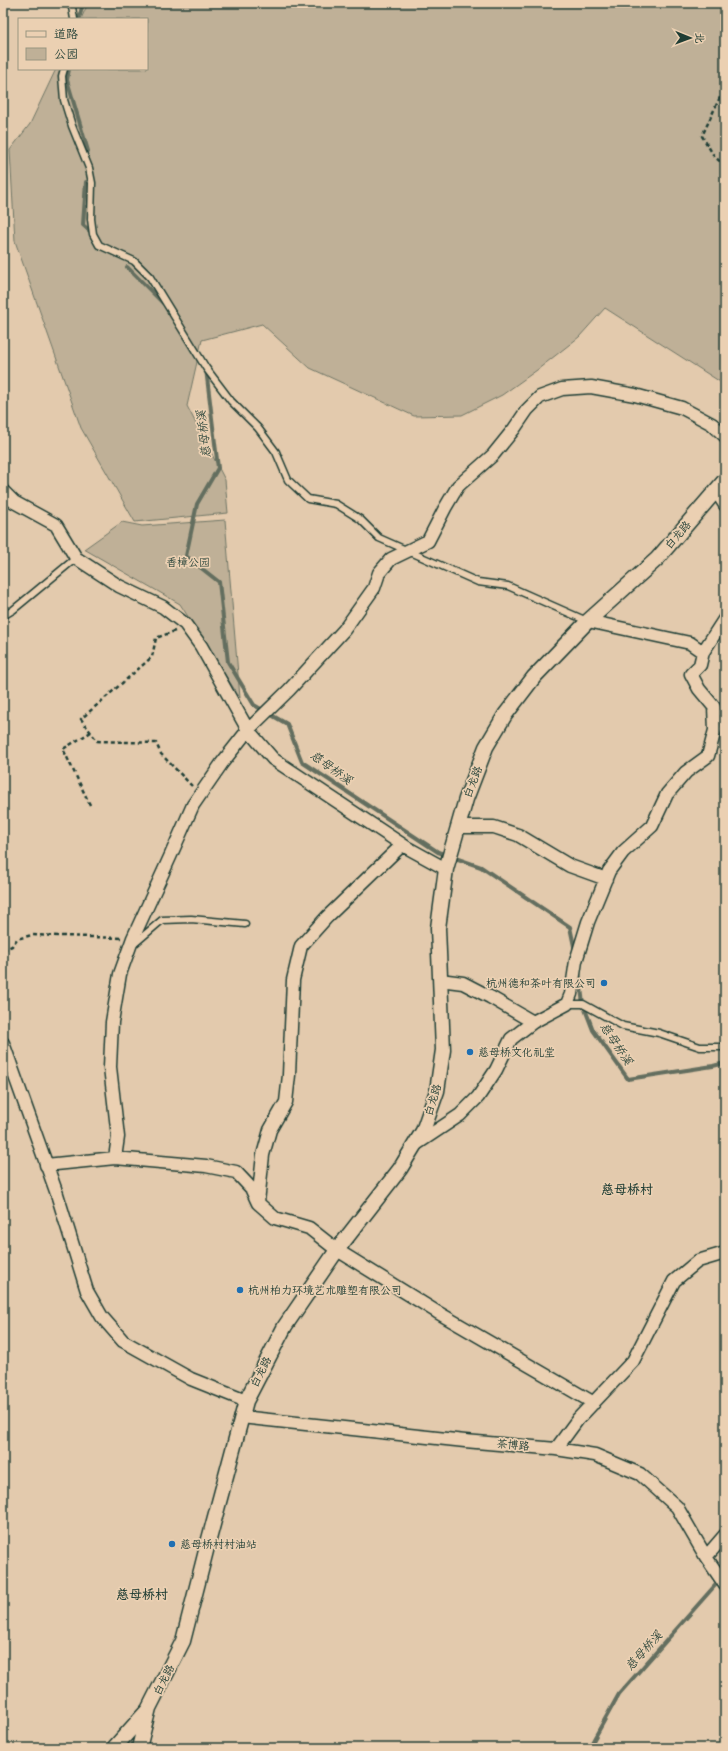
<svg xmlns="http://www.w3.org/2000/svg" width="728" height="1751" font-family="'Balsamiq Sans','LXGW WenKai TC',sans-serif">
<rect width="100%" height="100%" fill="#e3caad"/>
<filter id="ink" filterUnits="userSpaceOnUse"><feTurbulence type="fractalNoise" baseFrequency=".025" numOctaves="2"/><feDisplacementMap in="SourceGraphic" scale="8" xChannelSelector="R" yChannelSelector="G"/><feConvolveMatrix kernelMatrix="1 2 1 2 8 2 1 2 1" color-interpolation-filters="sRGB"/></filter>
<g filter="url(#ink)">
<path fill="#bfb097" stroke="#6f7666" d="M88,3H725V383H722L605,308L579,337L537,370L502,395L462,415L414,416L310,368L262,324L202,340L187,406L225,480L228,513L135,522L81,428L15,241L10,150L30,124L56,69H147V19H81Z
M225,520L240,698L180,604L84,549L122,522L142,526Z"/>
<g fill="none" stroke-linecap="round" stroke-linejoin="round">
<path stroke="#636e5e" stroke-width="4" d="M79,19L83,3
M69,69L67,80L88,151
M86,182L83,225L93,234
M127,267L163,303
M206,369L218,468L197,504L186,556L219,582L228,662L254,705L287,724L302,762L438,852L481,867L570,927L575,951
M579,972L583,1004L593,1030L628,1079L713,1066L725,1063
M589,1748L619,1694L719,1581"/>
<defs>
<path id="service" d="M68,3L72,7L74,19
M64,69L62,76L64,100L72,126L89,168L92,183L91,219L93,234L99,245L134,261L150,277L206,368L231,401L258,428L276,452L288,480L308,499L336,504L360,519L379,538L478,582L508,586L587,621
M3,616L13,610L76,558
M134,944L162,920L191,919L245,924
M567,1004H583L623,1026L659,1033L700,1047H725"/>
<path id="minor" d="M3,491L14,502L56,525L76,558L119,586L163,607L185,624L201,646L248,730L273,759L406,847L446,869
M716,491L725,505
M703,652L725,618
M458,827H494L518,835L570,866L606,879
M440,980L463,983L490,997L533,1022
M3,1043L57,1194L87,1291L102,1317L123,1341L191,1379L246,1401
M415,1145L460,1115L478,1097L496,1070L511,1039L533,1022L567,1004L571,994L576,961L588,922L609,871L623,852L652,826L667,794L686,772L708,756L715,730L714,707L699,689L691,674L700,665L703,652L690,643L588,621
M115,1158L118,1137L110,1067L112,1022L120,974L133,938L170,857L193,805L222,763L248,730L289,690L344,630L374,588L379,573L391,559L428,541L445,508L458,486L493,455L514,429L527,410L540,397L562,389L591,387L635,395L682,408L712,424L725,436
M46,1165L115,1158L206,1166L236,1172L251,1188L258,1203L275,1218L309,1228L337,1250L437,1312L594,1403
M258,1202L263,1155L270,1130L286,1102L289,1075L293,980L301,946L327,917L402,845
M241,1417L465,1441L556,1449L595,1455L640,1474L677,1507L706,1557L725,1585
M556,1449L578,1419L633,1361L674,1281L698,1261L725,1253
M706,1557L725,1535"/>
<path id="tertiary" d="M114,1748L148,1710
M139,1748L149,1708L183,1641L208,1543L246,1401L285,1326L337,1250L400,1169L423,1131L437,1091L443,1050L438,928L446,869L466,799L486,747L505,715L534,677L588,621L657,559L725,480"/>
</defs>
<use href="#service" stroke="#1f3d34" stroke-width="9"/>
<use href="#minor" stroke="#1f3d34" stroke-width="15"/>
<use href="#tertiary" stroke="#1f3d34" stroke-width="17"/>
<path stroke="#1f3d34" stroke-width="2.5" stroke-dasharray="4 3" stroke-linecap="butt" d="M725,93L721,95L702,136L714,156L725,166
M175,631L156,638L152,657L81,719L97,741L156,743L161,754L192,786
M91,732L63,749L91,807
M3,950L12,946L17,939L32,935L121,938"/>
<use href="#service" stroke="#ebd0b2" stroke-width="6"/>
<use href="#minor" stroke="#ebd0b2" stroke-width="12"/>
<use href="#tertiary" stroke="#ebd0b2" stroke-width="14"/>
</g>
</g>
<g fill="#1f6fb2" stroke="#ebd0b2" stroke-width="1.5">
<circle cx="604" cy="983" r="4"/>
<circle cx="470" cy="1052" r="4"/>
<circle cx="240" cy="1290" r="4"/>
<circle cx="172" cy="1544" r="4"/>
</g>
<g text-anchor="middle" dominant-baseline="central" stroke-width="3.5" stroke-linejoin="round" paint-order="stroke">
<g font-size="11" fill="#1f3d34" stroke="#ebd0b2">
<text transform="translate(678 535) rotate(-49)">白龙路</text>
<text transform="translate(473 782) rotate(-69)">白龙路</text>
<text transform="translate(433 1100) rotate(-73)">白龙路</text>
<text transform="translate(261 1372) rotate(-63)">白龙路</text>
<text transform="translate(513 1445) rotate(5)">茶博路</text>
<text transform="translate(164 1680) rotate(-63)">白龙路</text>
</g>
<g font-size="11" fill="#2f483e" stroke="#ebd0b2">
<text x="188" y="562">香樟公园</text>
</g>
<g font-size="11" fill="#1f3d34" stroke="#ebd0b2" text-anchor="start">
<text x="596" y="983" text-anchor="end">杭州德和茶叶有限公司</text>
<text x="478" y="1052">慈母桥文化礼堂</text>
<text x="248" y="1290">杭州柏力环境艺术雕塑有限公司</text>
<text x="180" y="1544">慈母桥村村油站</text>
</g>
<g font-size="12" font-style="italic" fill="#30493e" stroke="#ebd0b2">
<text transform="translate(204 434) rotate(-97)">慈母桥溪</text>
<text transform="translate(331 768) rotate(36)">慈母桥溪</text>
<text transform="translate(616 1044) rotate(56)">慈母桥溪</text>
<text transform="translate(644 1651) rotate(-48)">慈母桥溪</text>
</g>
<g font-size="13" font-weight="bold" fill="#1f3d34" stroke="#ebd0b2">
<text x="627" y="1190">慈母桥村</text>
<text x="142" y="1595">慈母桥村</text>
</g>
</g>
<rect width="728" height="1751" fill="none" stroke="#ebd0b2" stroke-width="16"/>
<rect x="8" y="8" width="712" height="1735" fill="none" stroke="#1f3d34" stroke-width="1.5" filter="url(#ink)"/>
<rect x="18" y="18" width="130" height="52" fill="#ebd0b2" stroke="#999580"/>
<rect x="26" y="31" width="20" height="6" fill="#ebd0b2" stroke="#999580"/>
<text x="54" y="38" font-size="12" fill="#1f3d34">道路</text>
<rect x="26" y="48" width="20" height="12" fill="#bfb097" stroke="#999580"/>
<text x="54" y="58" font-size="12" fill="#1f3d34">公园</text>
<g transform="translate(690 38) rotate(91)" stroke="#ebd0b2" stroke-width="3" paint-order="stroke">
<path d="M0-3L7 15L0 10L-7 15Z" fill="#1f3d34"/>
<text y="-6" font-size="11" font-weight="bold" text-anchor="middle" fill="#1f3d34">北</text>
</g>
</svg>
